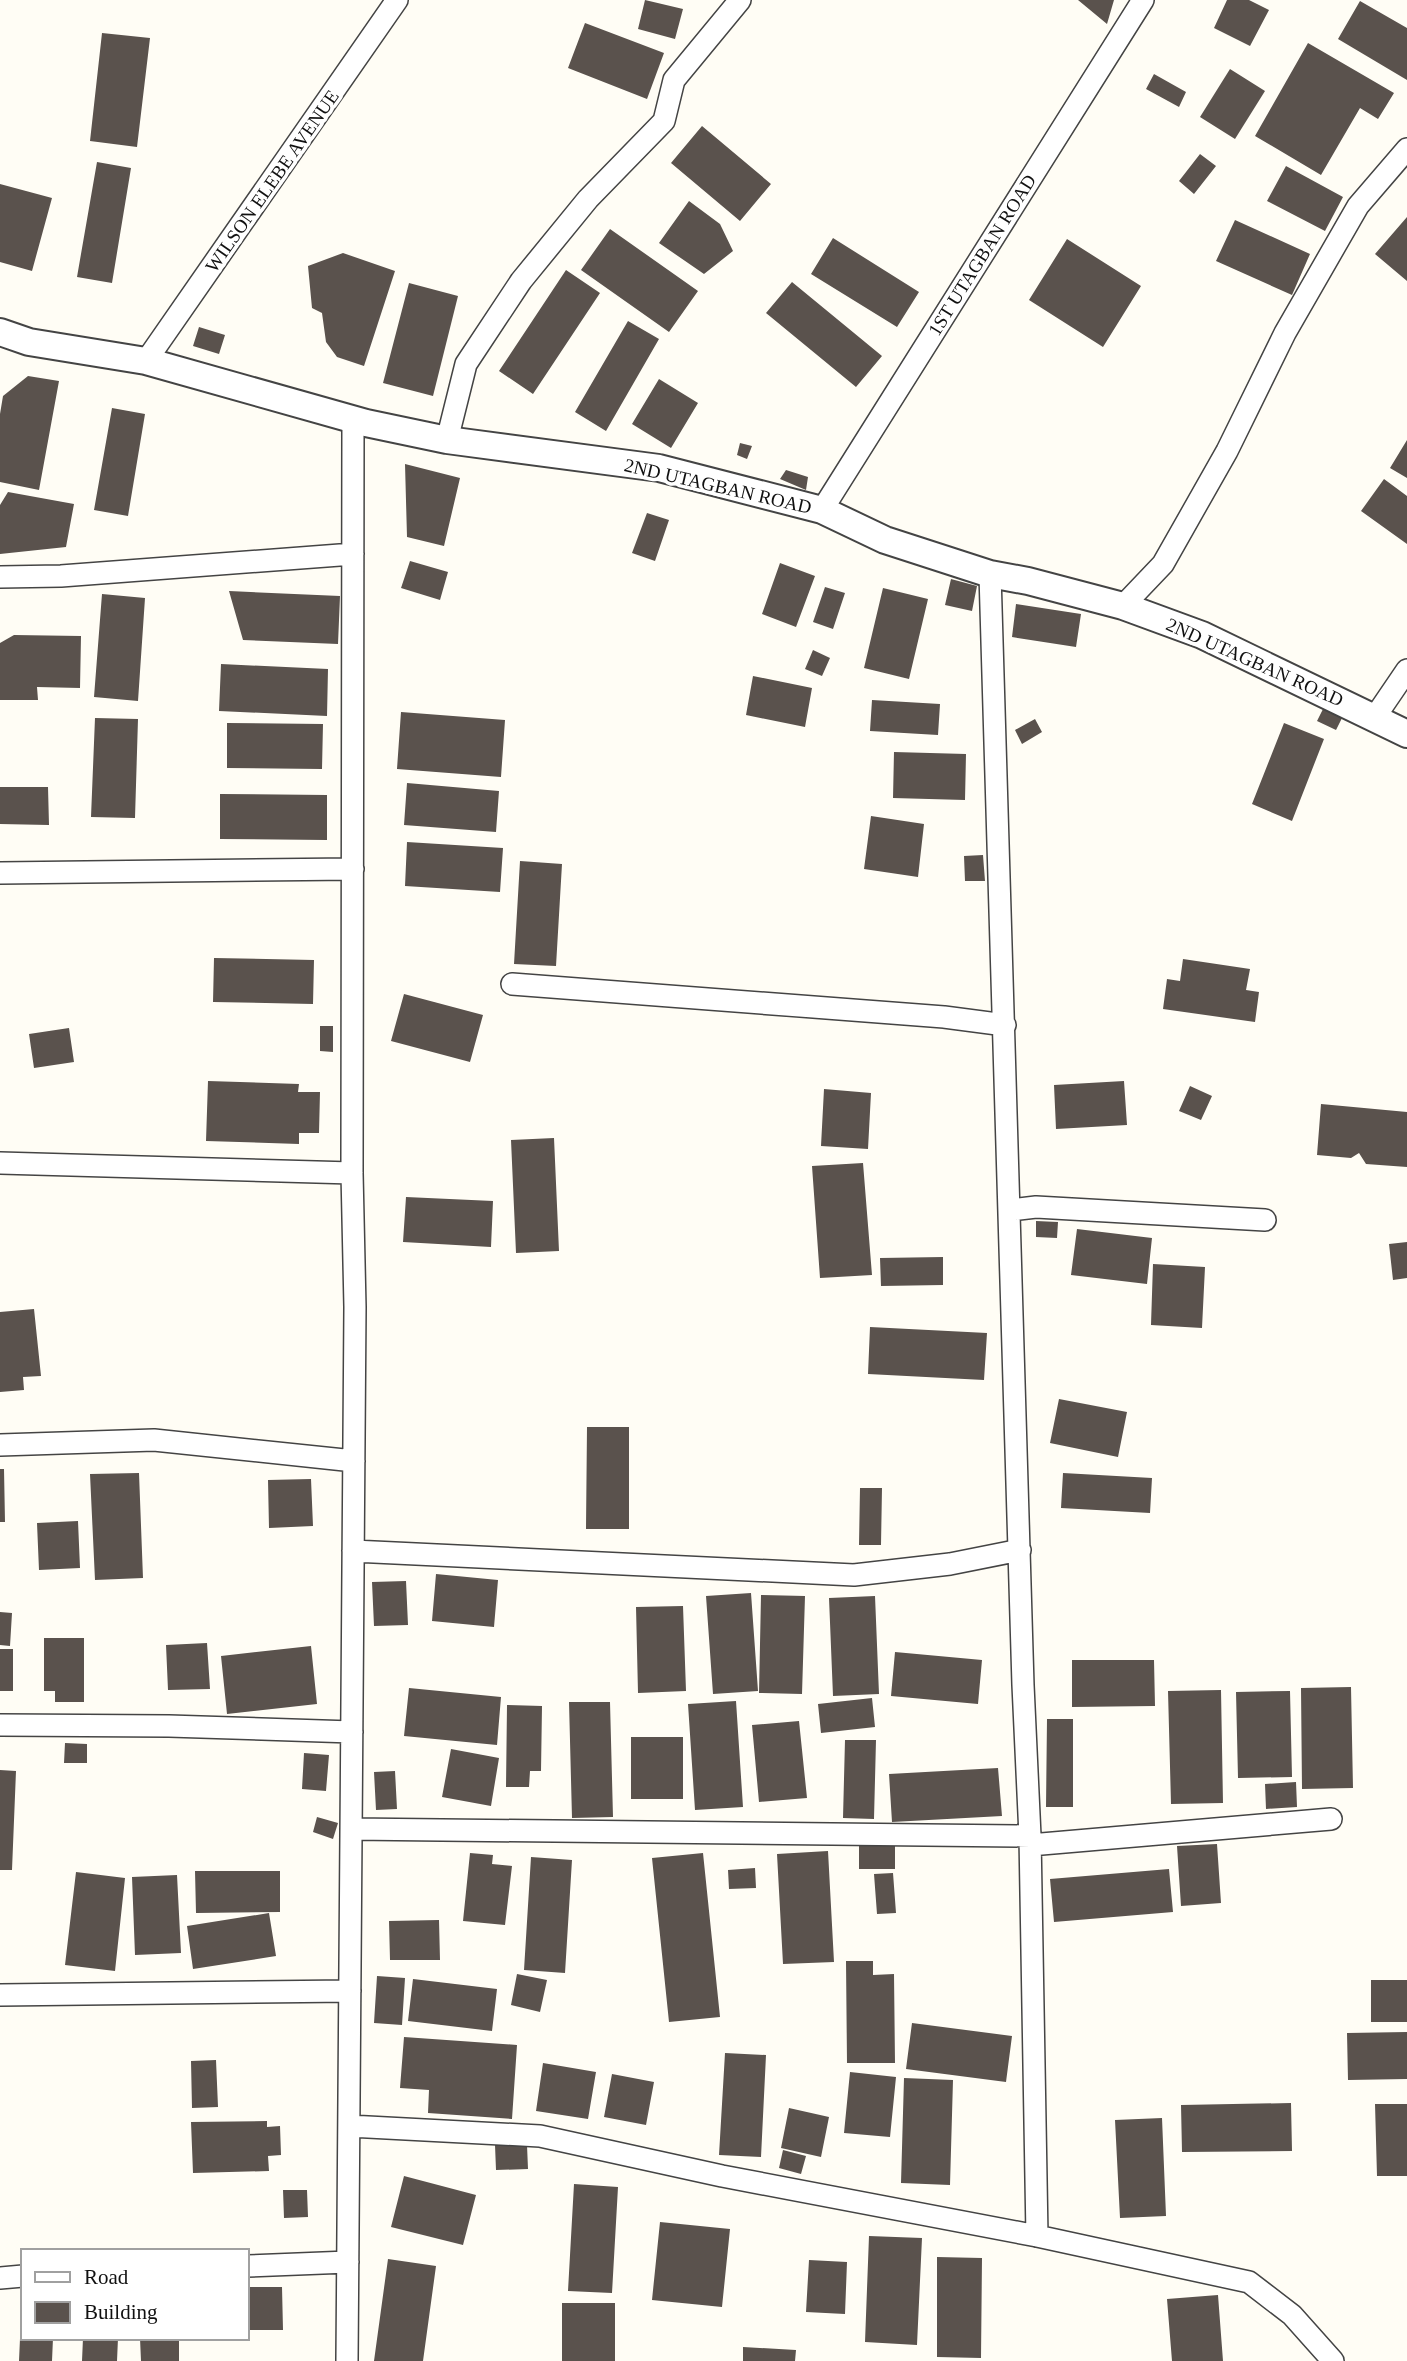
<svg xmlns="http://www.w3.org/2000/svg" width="1407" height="2361" font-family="'Times New Roman',serif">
<rect width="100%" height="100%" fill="#fffdf5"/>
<path fill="#5a524d" d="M645,0L683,9L675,39L638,29Z
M1078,0H1114L1107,24Z
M1227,0H1249L1269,10L1250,46L1214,28Z
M1360,1L1407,28V80L1338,39Z
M585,23L664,53L647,99L568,68Z
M102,33L150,38L137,147L90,141Z
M1308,43L1394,93L1378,119L1360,108L1321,175L1255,136Z
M1230,69L1265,91L1235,139L1200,117Z
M1154,74L1186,92L1179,107L1146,89Z
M702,126L771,184L740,221L671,163Z
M1200,154L1216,166L1194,194L1179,181Z
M97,162L131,168L112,283L77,277Z
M1286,166L1343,197L1325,231L1267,201Z
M0,184L52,198L32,271L0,262Z
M689,201L720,224L733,251L704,274L659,243Z
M1407,217V281L1375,254Z
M1235,220L1310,254L1292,295L1216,261Z
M610,229L698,291L669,332L581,270Z
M833,238L919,292L897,327L811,274Z
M1067,239L1141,286L1103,347L1029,300Z
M343,253L395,271L364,366L337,357L326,342L322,313L312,308L308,266Z
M566,270L600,293L533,394L499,371Z
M792,282L882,356L856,387L766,313Z
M409,283L458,296L433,396L383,383Z
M628,321L659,339L606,431L575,412Z
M199,327L225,335L219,354L193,346Z
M28,376L59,381L39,490L0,482V414L3,396Z
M659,379L698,403L671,448L632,424Z
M112,408L145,414L128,516L94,510Z
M1407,440V478L1390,468Z
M740,443L752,446L747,459L737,455Z
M405,464L460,478L444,546L407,537Z
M786,470L808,477L806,490L780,479Z
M1384,479L1407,496V544L1361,511Z
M8,492L74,504L66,547L0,554V505Z
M647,513L669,520L655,561L632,553Z
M410,561L448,572L440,600L401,588Z
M780,563L815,576L796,627L762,614Z
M951,579L977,586L972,611L945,605Z
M825,587L845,593L833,629L813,622Z
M883,588L928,599L909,679L864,668Z
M229,591L340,596L338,644L243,640Z
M102,594L145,598L138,701L94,697Z
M1016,604L1081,614L1076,647L1012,637Z
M14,635L81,636L80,688L37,687L38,700H0V643Z
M813,650L830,658L822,676L805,669Z
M221,664L328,669L327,716L219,711Z
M753,676L812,688L805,727L746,715Z
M872,700L940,704L938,735L870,731Z
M1324,707L1343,716L1336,730L1317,721Z
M401,712L505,720L501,777L397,769Z
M95,718L138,719L135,818L91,817Z
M1035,719L1042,732L1022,744L1015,730Z
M227,723L323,724L322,769L227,768Z
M1284,723L1324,739L1292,821L1252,804Z
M894,752L966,754L965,800L893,798Z
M407,783L499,791L496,832L404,825Z
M0,787H48L49,825L0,824Z
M220,794L327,795V840L220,839Z
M871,816L924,824L918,877L864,869Z
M407,842L503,848L500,892L405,886Z
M983,855L985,881H965L964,856Z
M520,861L562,864L556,966L514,964Z
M214,958L314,960L313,1004L213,1002Z
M1183,959L1250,969L1246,990L1259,992L1255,1022L1163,1009L1167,979L1180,981Z
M404,994L483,1015L470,1062L391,1041Z
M320,1026H333V1052L320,1051Z
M69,1028L74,1062L34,1068L29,1034Z
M208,1081L299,1084L298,1092H320L319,1133H299V1144L206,1141Z
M1124,1081L1127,1125L1056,1129L1054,1085Z
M1190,1086L1212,1096L1201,1120L1179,1111Z
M824,1089L871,1093L868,1149L821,1146Z
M1321,1104L1407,1112V1167L1366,1164L1359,1153L1351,1158L1317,1155Z
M554,1138L559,1251L516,1253L511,1140Z
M863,1163L872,1275L820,1278L812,1166Z
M406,1197L493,1201L491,1247L403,1242Z
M1036,1221L1058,1222L1057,1238L1036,1237Z
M1077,1229L1152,1238L1147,1284L1071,1275Z
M1407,1242V1278L1393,1280L1389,1244Z
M943,1257V1285L881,1286L880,1258Z
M1153,1264L1205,1267L1202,1328L1151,1325Z
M34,1309L41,1376L23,1377L24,1390L0,1392V1312Z
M870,1327L987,1333L984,1380L868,1374Z
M1059,1399L1127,1412L1118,1457L1050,1443Z
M587,1427H629V1529H586Z
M0,1469H4L5,1522H0Z
M139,1473L143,1578L95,1580L90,1474Z
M1063,1473L1152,1478L1150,1513L1061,1508Z
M311,1479L313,1526L269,1528L268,1480Z
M860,1488H882L881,1545H859Z
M78,1521L80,1568L39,1570L37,1523Z
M436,1574L498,1580L494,1627L432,1621Z
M406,1581L408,1625L374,1626L372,1582Z
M751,1593L758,1691L713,1694L706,1596Z
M761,1595L805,1596L802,1694L759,1693Z
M875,1596L879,1694L833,1696L829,1598Z
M683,1606L686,1691L638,1693L636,1607Z
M0,1612L12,1613L10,1646L0,1645Z
M44,1638H84V1702H55V1691H44Z
M207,1643L210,1689L168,1690L166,1645Z
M311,1646L317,1704L227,1714L221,1656Z
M0,1649H13V1691H0Z
M895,1652L982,1660L978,1704L891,1696Z
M1072,1660H1154L1155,1706L1072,1707Z
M1351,1687L1353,1788L1302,1789L1301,1688Z
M409,1688L501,1697L497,1745L404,1736Z
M1221,1690L1223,1803L1171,1804L1168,1691Z
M1290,1691L1292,1777L1238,1778L1236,1692Z
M872,1698L875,1727L821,1733L818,1704Z
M736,1701L743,1807L695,1810L688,1704Z
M569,1702H610L613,1817L572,1818Z
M507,1705L542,1706L541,1771H530L529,1787H506Z
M1047,1719H1073V1807H1046Z
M799,1721L807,1798L759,1802L752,1725Z
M631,1737H683V1799H631Z
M845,1740H876L874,1819L843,1818Z
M65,1743L87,1744V1763H64Z
M451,1749L499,1758L491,1806L442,1797Z
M304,1753L329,1755L326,1791L302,1789Z
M998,1768L1002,1816L892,1822L889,1774Z
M0,1770L16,1771L12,1870H0Z
M395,1771L397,1809L376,1810L374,1772Z
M1296,1782L1297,1807L1266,1809L1265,1784Z
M317,1817L338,1823L333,1839L313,1832Z
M895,1844V1869H859V1845Z
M1217,1844L1221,1903L1181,1906L1177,1846Z
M828,1851L834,1962L783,1964L777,1854Z
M470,1853L493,1855L492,1864L512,1866L505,1925L463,1921Z
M703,1853L720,2017L669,2022L652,1858Z
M531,1857L572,1860L565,1973L524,1970Z
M755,1868L756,1888L729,1889L728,1870Z
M1169,1869L1173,1912L1054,1922L1050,1879Z
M195,1871H280V1912L196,1913Z
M76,1872L125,1878L115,1971L65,1965Z
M893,1873L896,1913L877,1914L874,1874Z
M177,1875L181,1953L135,1955L132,1877Z
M269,1913L276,1956L193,1969L187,1926Z
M439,1920L440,1960H390L389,1921Z
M846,1961H873V1975L894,1974L895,2063H847Z
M517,1974L547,1980L540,2012L511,2005Z
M377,1976L405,1978L402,2025L374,2023Z
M413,1979L497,1989L492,2031L408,2021Z
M1371,1980H1407V2022H1371Z
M912,2023L1012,2036L1006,2082L906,2069Z
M1407,2032V2079L1348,2080L1347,2033Z
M404,2037L517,2045L512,2119L428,2113L429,2090L400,2088Z
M725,2053L766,2055L761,2157L719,2155Z
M216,2060L218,2107L192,2108L191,2061Z
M543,2063L596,2072L588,2119L536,2111Z
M850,2072L896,2077L890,2137L844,2133Z
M612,2074L654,2082L646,2125L604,2117Z
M904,2078L953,2080L950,2185L901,2183Z
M1291,2103L1292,2151L1182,2152L1181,2105Z
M1375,2104H1407V2176H1377Z
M789,2108L829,2117L821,2157L781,2148Z
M1162,2118L1166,2216L1120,2218L1115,2120Z
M267,2121V2127L280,2126L281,2155L268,2156L269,2171L193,2173L191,2122Z
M495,2145H527L528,2169L496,2170Z
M783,2150L806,2156L801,2174L779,2168Z
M404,2176L476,2195L463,2245L391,2227Z
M574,2184L618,2187L612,2293L568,2291Z
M283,2190H307L308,2217L284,2218Z
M660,2222L730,2229L722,2307L652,2300Z
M869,2236L922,2238L917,2345L865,2342Z
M937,2257L982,2258L981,2358L937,2357Z
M388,2259L436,2266L423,2361H374Z
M809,2260L847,2262L845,2314L806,2312Z
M247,2287H282L283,2330H247Z
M1218,2295L1223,2361H1172L1167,2299Z
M562,2303H615V2361H562Z
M21,2316H23V2338H53L52,2361H19Z
M83,2338H118L117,2361H82Z
M140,2338H179V2361H141Z
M743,2347L796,2350L795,2361H743Z"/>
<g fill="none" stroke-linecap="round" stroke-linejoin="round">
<defs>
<path id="minor" d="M146,361L397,0
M447,440L466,364L521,281L588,199L664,121L674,80L740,0
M822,510L1143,0
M990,574L1023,1685L1030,1836
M0,577L61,576L353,554
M1123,606L1163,564L1227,451L1285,333L1358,206L1407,149
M1375,717L1407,670
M0,873L353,869
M512,984L944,1017L1005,1025
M0,1163L352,1173
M1010,1210L1036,1207L1265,1220
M0,1445L154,1440L354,1461
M353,1551L854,1575L950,1564L1020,1550
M0,1725L169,1726L352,1732
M351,1829L1030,1836L1037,2236
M1030,1845L1331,1819
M0,1995L350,1991
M349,2126L540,2136L722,2176L1037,2236L1249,2282L1292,2315L1333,2361
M247,2266L348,2262
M0,2278L23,2276
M347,2361L355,1307L352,1173L353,419"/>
<path id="tertiary" d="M0,332L29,342L146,361L366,423L447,440L659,468L822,510L885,540L990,574L1028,581L1123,606L1202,635L1407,734"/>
</defs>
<use href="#minor" stroke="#444" stroke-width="24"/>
<use href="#tertiary" stroke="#444" stroke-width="30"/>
<use href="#minor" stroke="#fff" stroke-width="21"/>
<use href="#tertiary" stroke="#fff" stroke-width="26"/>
</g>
<g text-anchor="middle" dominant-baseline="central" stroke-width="7" stroke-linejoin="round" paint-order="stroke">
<g font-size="19" fill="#111" stroke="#fff">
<text transform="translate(272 181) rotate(-55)">WILSON ELEBE AVENUE</text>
<text transform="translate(982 255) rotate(-58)">1ST UTAGBAN ROAD</text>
<text transform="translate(718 486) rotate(13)">2ND UTAGBAN ROAD</text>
<text transform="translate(1255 662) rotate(24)">2ND UTAGBAN ROAD</text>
</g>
</g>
<rect x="21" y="2249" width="228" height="91" fill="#ffffff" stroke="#a0a0a0" stroke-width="2"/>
<rect x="35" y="2272" width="35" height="10" fill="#ffffff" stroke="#a0a0a0" stroke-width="2"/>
<text x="84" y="2284" font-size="21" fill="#111111">Road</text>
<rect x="35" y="2302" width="35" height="21" fill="#5a524d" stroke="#a0a0a0" stroke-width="2"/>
<text x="84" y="2319" font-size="21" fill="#111111">Building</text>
</svg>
